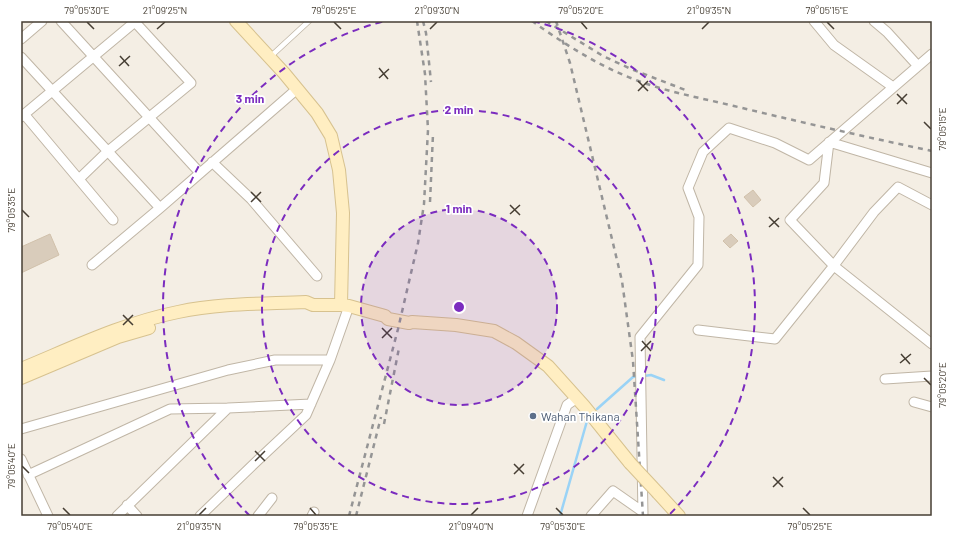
<svg xmlns="http://www.w3.org/2000/svg" width="953" height="537" font-family="Barlow,sans-serif">
<rect width="100%" height="100%" fill="#f4eee4"/>
<g fill="none" stroke-linecap="round" stroke-linejoin="round">
<path stroke="#9ad3f6" stroke-width="2.5" d="M644,376L651,375L664,380
M597,409L633,377L639,376
M560,516L587,421"/>
</g>
<path fill="#d9ccbb" stroke="#d1c1ab" d="M753,190L761,200L753,207L744,197Z
M50,234L59,255L21,273V247Z
M731,234L738,241L730,248L723,241Z"/>
<g fill="none" stroke-linecap="round" stroke-linejoin="round">
<defs>
<path id="service" d="M270,57L309,21"/>
<path id="minor" d="M61,21L200,173
M814,21L834,45L893,87
M874,21L887,32L918,66
M21,39L42,21
M21,57L160,208
M24,114L113,220
M21,117L136,21
M829,142L824,183L790,220L834,266L932,344
M829,142L932,173
M212,162L251,199L317,276
M79,179L107,152L191,83L134,21
M92,265L160,208L297,89
M698,330L775,339L832,268L874,212L898,187L932,205
M885,379L932,376
M914,402L932,407
M21,429L228,370L275,360H330
M21,459L48,516
M28,475L170,409L228,408
M127,505L137,516
M117,516L228,408L311,404
M200,516L258,460L306,415L330,360L349,306
M258,516L272,498
M312,516L314,512
M527,516L567,405L577,398
M591,516L613,491L643,512
M643,516L640,337L698,265L699,217L688,188L703,152L729,128L775,143L809,160L932,54"/>
<path id="secondary" d="M236,21L284,73L317,113L331,136L339,170L343,213L341,305
M21,369C72,348 123,323 178,312C220,303 264,304 306,302L313,305H341L349,306L385,316L388,319L409,323L412,322L456,325L494,331L516,343L548,366L584,406L630,463
M21,378L118,337L149,328
M658,493L679,516"/>
</defs>
<use href="#service" stroke="#c0b6a6" stroke-width="6"/>
<use href="#minor" stroke="#c0b6a6" stroke-width="11"/>
<use href="#secondary" stroke="#d7c28f" stroke-width="14"/>
<use href="#service" stroke="#fff" stroke-width="4.5"/>
<use href="#minor" stroke="#fff" stroke-width="9"/>
<use href="#secondary" stroke="#ffeec2" stroke-width="12"/>
<path stroke="#959595" stroke-width="2.5" stroke-dasharray="5 5" stroke-linecap="butt" d="M423,21L426,33L431,82
M532,21C560,41 594,63 626,76C661,91 697,97 734,106C800,122 866,137 932,151
M546,21L603,56L631,69L688,91
M556,21L570,63L622,281L633,361L643,516
M430,202L433,134
M384,424L399,348
M349,516L398,329L418,243L424,204L428,130L425,74L417,21
M356,516L381,417"/>
<defs>
<path id="secondary-bridge" d="M630,463L658,493"/>
</defs>
<use href="#secondary-bridge" stroke="#d7c28f" stroke-width="14" stroke-linecap="butt"/>
<use href="#secondary-bridge" stroke="#ffeec2" stroke-width="12"/>
</g>
<path fill="none" stroke="#463e33" stroke-width="1.5" d="M87,22L94,29M334,22L341,29M581,22L587,29M827,22L834,29M157,29L165,22M430,29L437,22M702,29L709,22M120,56L129,66M119,66L130,56M379,68L388,79M379,78L389,69M638,81L648,91M638,91L648,81M897,94L907,104M897,104L907,94M924,122L931,129M251,192L261,202M251,202L261,192M510,205L520,215M22,210L29,217M510,214L520,205M769,217L779,227M769,227L779,218M123,315L133,325M123,325L133,315M382,328L392,338M382,338L392,328M642,341L651,351M641,351L651,341M901,354L910,364M900,363L911,354M924,378L931,385M255,451L265,461M255,461L265,451M514,464L524,474M22,466L29,473M514,474L524,464M773,477L783,487M773,487L783,477M63,508L70,515M310,508L316,515M556,508L563,515M803,508L810,515M199,515L206,508M471,515L478,508"/>
<circle cx="459" cy="307" r="98" fill="#7b2cbf" fill-opacity=".12"/>
<g fill="none" stroke="#7b2cbf" stroke-width="2" stroke-dasharray="7 5">
<circle cx="459" cy="307" r="98"/>
<circle cx="459" cy="307" r="197"/>
<path d="M250 516A295 295 0 0 1 385 21M533 21A295 295 0 0 1 668 516"/>
</g>
<circle fill="#5c6f8a" stroke="#fff" stroke-width="1.5" cx="533" cy="416" r="4"/>
<g text-anchor="middle" dominant-baseline="central" stroke-width="3.5" stroke-linejoin="round" paint-order="stroke">
<g font-size="12" fill="#4e5e75" stroke="#fff" text-anchor="start">
<text x="541" y="416">Wahan Thikana</text>
</g>
</g>
<circle cx="459" cy="307" r="6" fill="#7b2cbf" stroke="#fff" stroke-width="2"/>
<g font-size="12" text-anchor="middle" font-weight="bold" fill="#7b2cbf" stroke="#fff" stroke-width="3.5" stroke-linejoin="round" paint-order="stroke">
<text x="250" y="103">3 min</text>
<text x="459" y="114">2 min</text>
<text x="459" y="213">1 min</text>
</g>
<rect width="953" height="537" fill="none" stroke="#ffffff" stroke-width="44"/>
<rect x="22" y="22" width="909" height="493" fill="none" stroke="#463e33" stroke-width="1.5"/>
<g font-size="10" text-anchor="middle" fill="#463e33">
<text x="87" y="14">79°05'30"E</text>
<text x="165" y="14">21°09'25"N</text>
<text x="334" y="14">79°05'25"E</text>
<text x="437" y="14">21°09'30"N</text>
<text x="581" y="14">79°05'20"E</text>
<text x="709" y="14">21°09'35"N</text>
<text x="827" y="14">79°05'15"E</text>
<text transform="translate(942 129) rotate(-90)" y="4">79°05'15"E</text>
<text transform="translate(11 210) rotate(-90)" y="4">79°05'35"E</text>
<text transform="translate(942 385) rotate(-90)" y="4">79°05'20"E</text>
<text transform="translate(11 466) rotate(-90)" y="4">79°05'40"E</text>
<text x="70" y="530">79°05'40"E</text>
<text x="199" y="530">21°09'35"N</text>
<text x="316" y="530">79°05'35"E</text>
<text x="471" y="530">21°09'40"N</text>
<text x="563" y="530">79°05'30"E</text>
<text x="810" y="530">79°05'25"E</text>
</g>
</svg>
